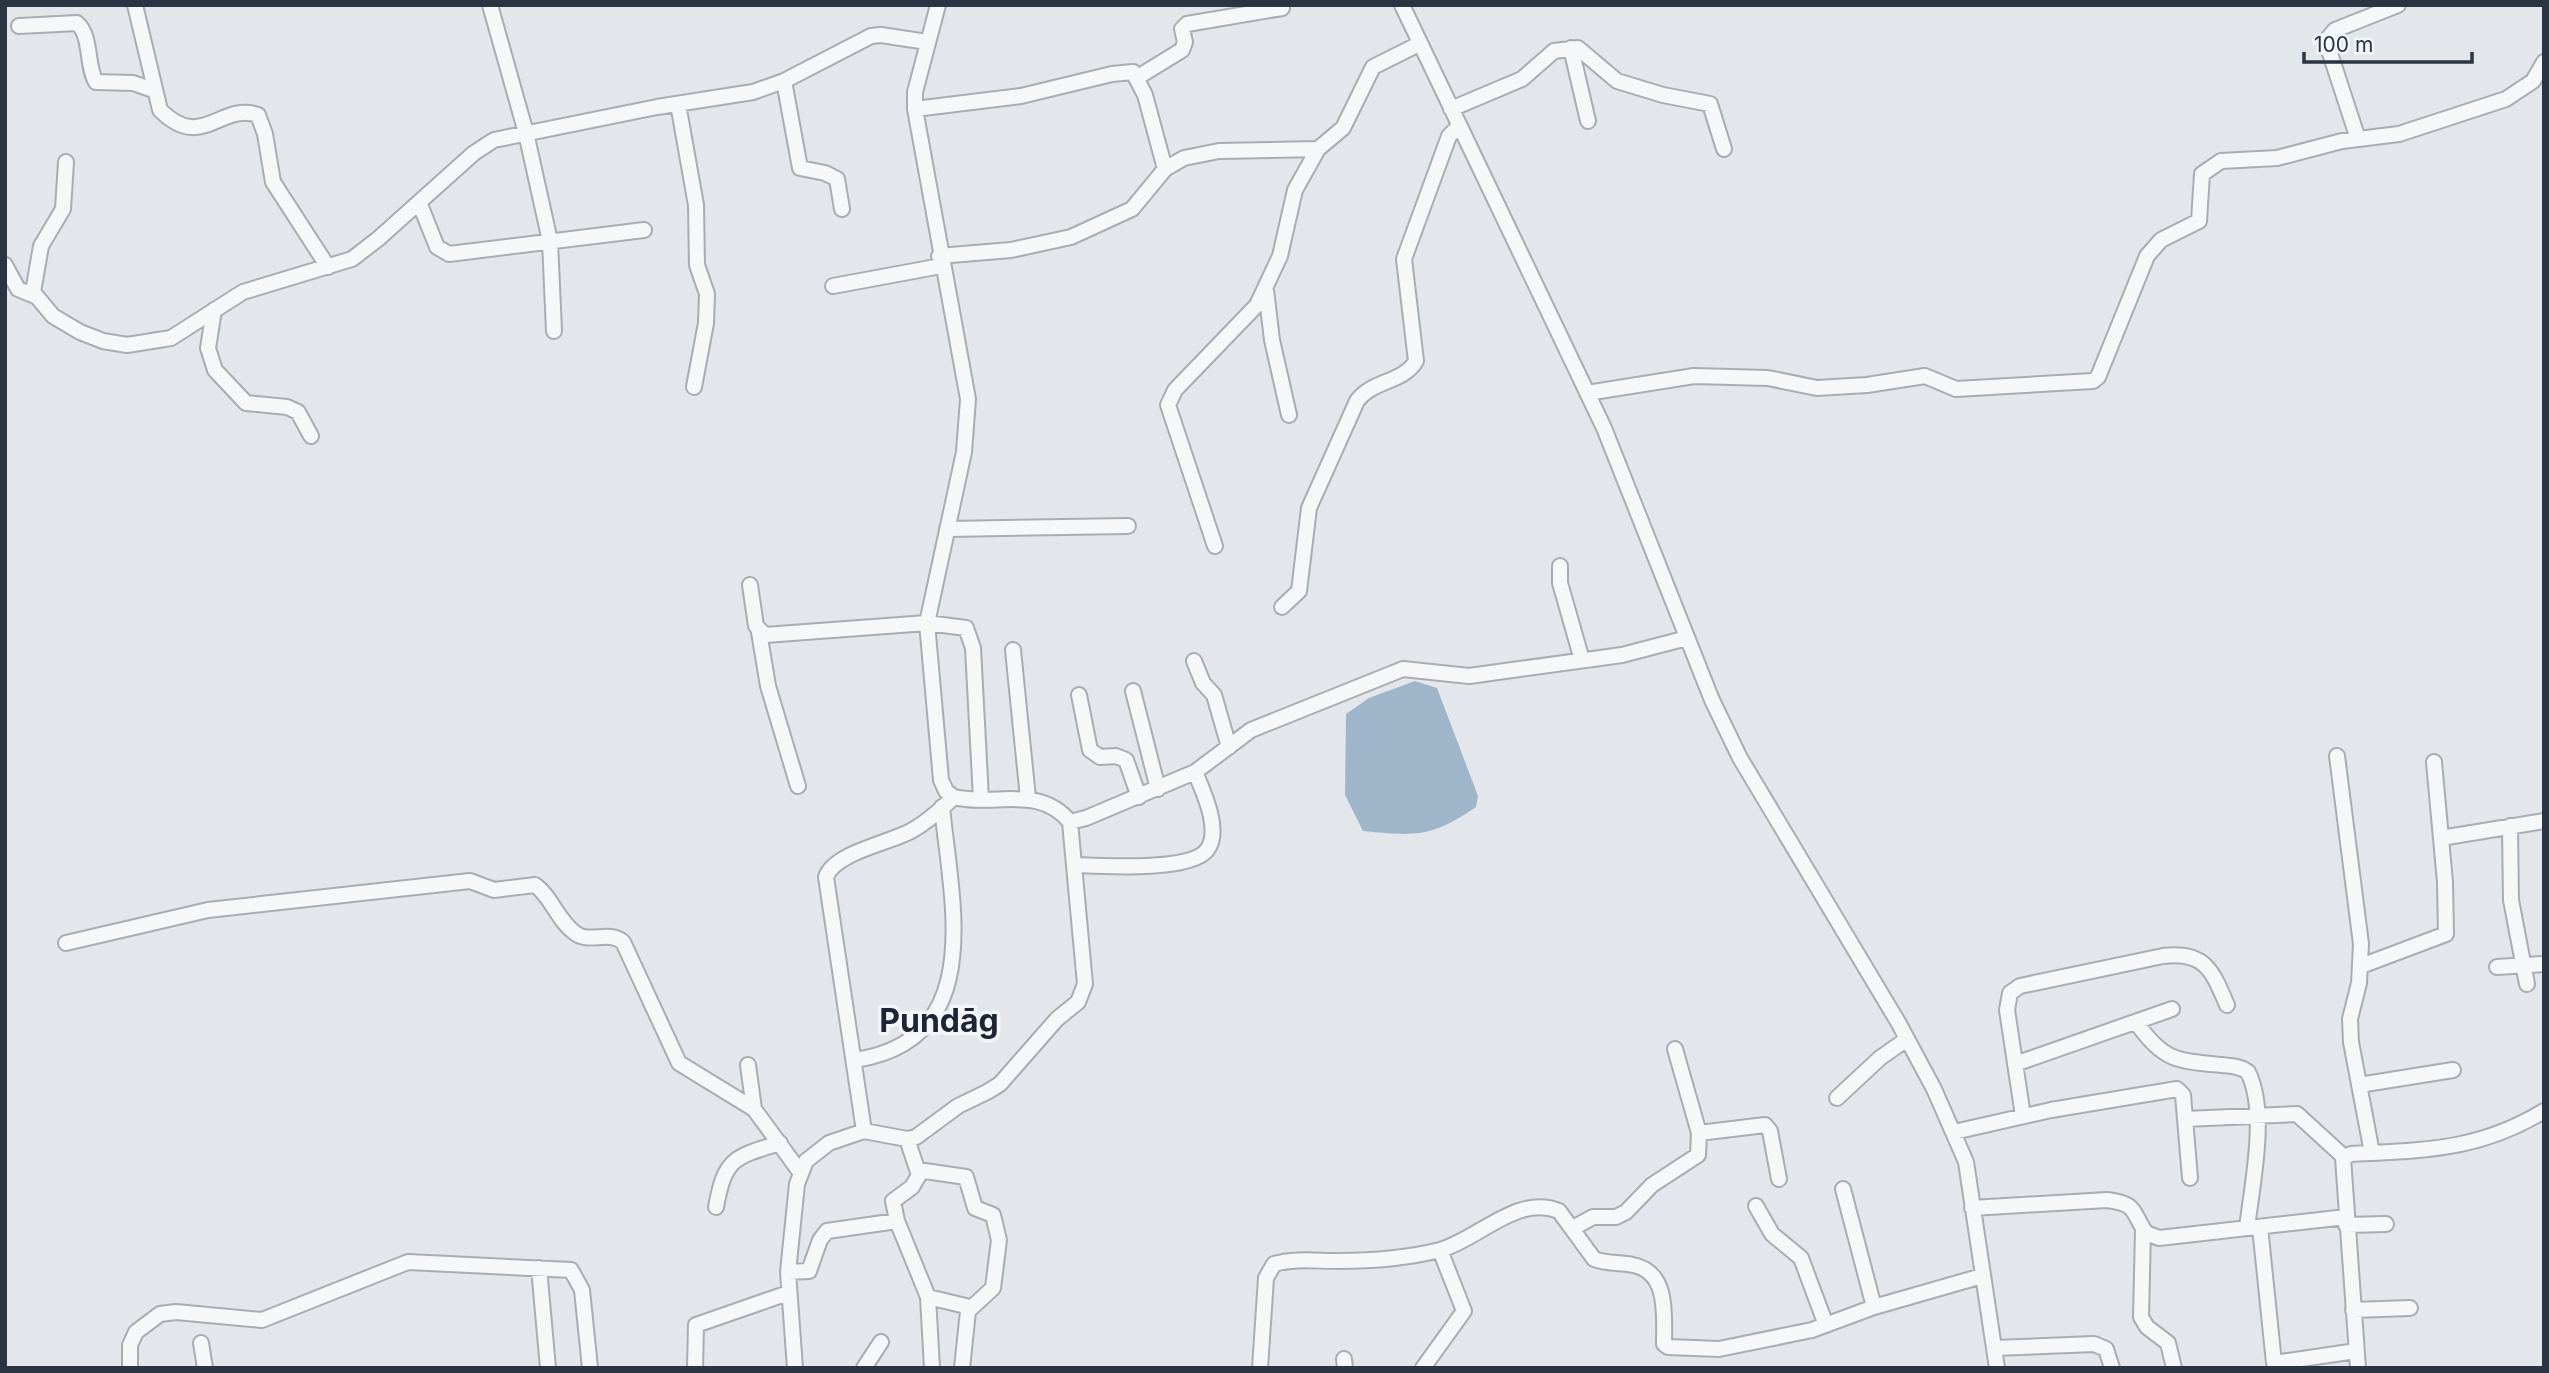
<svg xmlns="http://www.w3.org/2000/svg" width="2549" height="1373" font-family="Inter,sans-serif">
<rect width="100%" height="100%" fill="#e3e6eb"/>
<path fill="#9fb5ca" d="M1415,681L1437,688L1478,796L1476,807C1431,838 1415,836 1363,831L1345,795L1346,714L1369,698Z"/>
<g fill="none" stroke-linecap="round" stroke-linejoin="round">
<defs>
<path id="minor" d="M135,5L160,110C202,152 220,102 258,115L265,134L273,182L328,267
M490,5L526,133L550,241L554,331
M1402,5L1604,428L1712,700L1740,758L1898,1022L1934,1089L1966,1162L1997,1368
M19,26L77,23C92,36 86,66 96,82L133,83L153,90
M1571,48L1588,121
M1138,77L1182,50L1185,42L1182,29L1187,24L1282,8
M784,81L800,168L825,173L837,179L842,209
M678,104L696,205L697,265L707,294L706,323L694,387
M915,109L1021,96L1112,74L1133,72L1145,95L1165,169
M1451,109L1522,79L1554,51L1578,48L1617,81L1663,95L1710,104L1724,149
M2358,139L2326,41L2335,30L2398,5
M66,162L63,209L41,246L33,292L53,316L80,332L103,341L127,345L171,338L243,292L352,259L378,239L474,153L494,140L657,107L753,92L784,81L871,36L881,35L927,42
M419,202L437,247L449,254L644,230
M939,256L1011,250L1071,237L1132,209L1165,169L1184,158L1219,151L1318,149L1343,128L1373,67L1419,44
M5,265L18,289L35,296
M833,286L941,266
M1266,290L1272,340L1289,415
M214,310L208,348L215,370L246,403L287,407L298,412L311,436
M1587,393L1694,376L1768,378L1817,388L1867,385L1925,376L1956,389L2093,381L2098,377L2147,256L2161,240L2199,221L2202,174L2221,161L2277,158L2342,141L2399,134L2506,99L2533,81L2544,62
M947,529L1128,526
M1215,546L1168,405L1175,390L1257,305L1280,256L1295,190L1318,149
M1560,566V583L1582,660
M750,585L756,626L765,635L927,623L966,628L973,648L981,799
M1282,607L1299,591L1309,508L1357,401C1372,380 1403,383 1416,361L1404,259L1449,136L1459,126
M759,632L768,686L798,786
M1013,650L1028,798
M1194,661L1203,683L1214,695L1229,747
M1133,691L1158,789
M1079,695L1090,750L1100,757L1116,756L1126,760L1139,797
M2337,756L2361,944L2359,983L2350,1019L2351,1042L2372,1153
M1070,822L1086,818L1195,772L1251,730L1403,669L1469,676L1622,655L1687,638
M2510,826L2511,900L2527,984
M2441,838L2544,821
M1074,865C1101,866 1190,872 1207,850C1222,831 1203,791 1195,772
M66,943L208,910L470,881L494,890L535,885C551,896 558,921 575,933C589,944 608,930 623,942L679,1063L754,1109L800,1172
M2361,966L2446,934L2445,882L2434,762
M2497,967L2544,964
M2136,1022C2163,1061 2177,1061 2222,1065C2231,1066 2240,1066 2248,1072C2268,1112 2252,1184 2247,1228
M855,1060C988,1040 951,901 942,807
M2015,1064L2172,1009
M748,1065L754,1109
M2359,1085L2453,1070
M1837,1098L1880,1058L1907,1039
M2023,1116L2007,1010L2010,993L2020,986L2163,956C2205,951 2212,970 2227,1005
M2185,1119L2297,1114L2344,1157
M864,1131L826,877C834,853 889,843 911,831C927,822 940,810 954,797
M1954,1132L2051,1110L2177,1089L2183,1095L2190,1178
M1699,1133L1765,1125L1770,1131L1779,1179
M918,1170L966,1177L975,1208L993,1215L999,1240L993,1288L968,1311L962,1368
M1843,1189L1874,1307
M1756,1206L1772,1234L1801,1258L1826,1325
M716,1207C725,1158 734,1157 780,1143
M1972,1208L2107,1200C2138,1204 2131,1211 2146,1233L2159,1238L2346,1217
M897,1221L928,1297L970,1307
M2346,1225L2386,1224
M2260,1227L2274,1363L2356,1351
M1573,1228L1593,1217H1616L1626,1212L1652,1185L1698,1155L1699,1133L1675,1049
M2143,1230L2141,1317L2147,1327L2168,1343L2174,1368
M539,1268L548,1368
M788,1272L809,1271L820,1240L827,1231L897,1221L893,1201L912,1187L919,1175L907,1139
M928,1297L932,1368
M2353,1310L2410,1308
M201,1343L205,1368
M1994,1348L2094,1344L2106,1349L2112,1368
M1344,1359L1345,1368
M130,1368V1345L136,1332L160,1314L176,1312L262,1320L408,1262L571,1270L582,1290L590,1368
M695,1368L696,1325L788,1293
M795,1368L788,1272L797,1184L806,1161L829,1143L864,1131L907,1139L916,1137L958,1106L987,1092L1000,1084L1057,1019L1078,1002L1085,984L1070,822C1039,784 994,807 954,797L946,791L941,780L927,623L964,452L968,399L915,109V92L938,5
M864,1368L881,1342
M1260,1368L1266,1278L1274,1264C1294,1258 1317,1261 1338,1261C1372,1261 1408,1258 1440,1250C1479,1239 1517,1194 1559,1211L1594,1259C1606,1264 1620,1262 1633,1265C1669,1272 1664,1315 1664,1344L1668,1347L1719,1349L1812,1330L1874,1307L1982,1276
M1423,1368L1464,1311L1440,1250
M2358,1368L2343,1158L2351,1154C2425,1150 2478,1151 2544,1111"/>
</defs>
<use href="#minor" stroke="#a8adb5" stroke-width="18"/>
<use href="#minor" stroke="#f6f7f9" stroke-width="14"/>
</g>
<g text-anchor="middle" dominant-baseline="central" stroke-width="7" stroke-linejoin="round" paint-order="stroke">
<g font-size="32" font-weight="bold" fill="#1d2534" stroke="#f3f5f8">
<text x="939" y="1020">Pundāg</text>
</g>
</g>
<rect width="2549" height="1373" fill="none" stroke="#2b3443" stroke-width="14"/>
<path d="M2304 52v10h168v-10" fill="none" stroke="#2b3443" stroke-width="3.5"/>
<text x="2314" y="52" font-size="21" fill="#2b3443" stroke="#f3f5f8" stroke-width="5" paint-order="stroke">100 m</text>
</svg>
